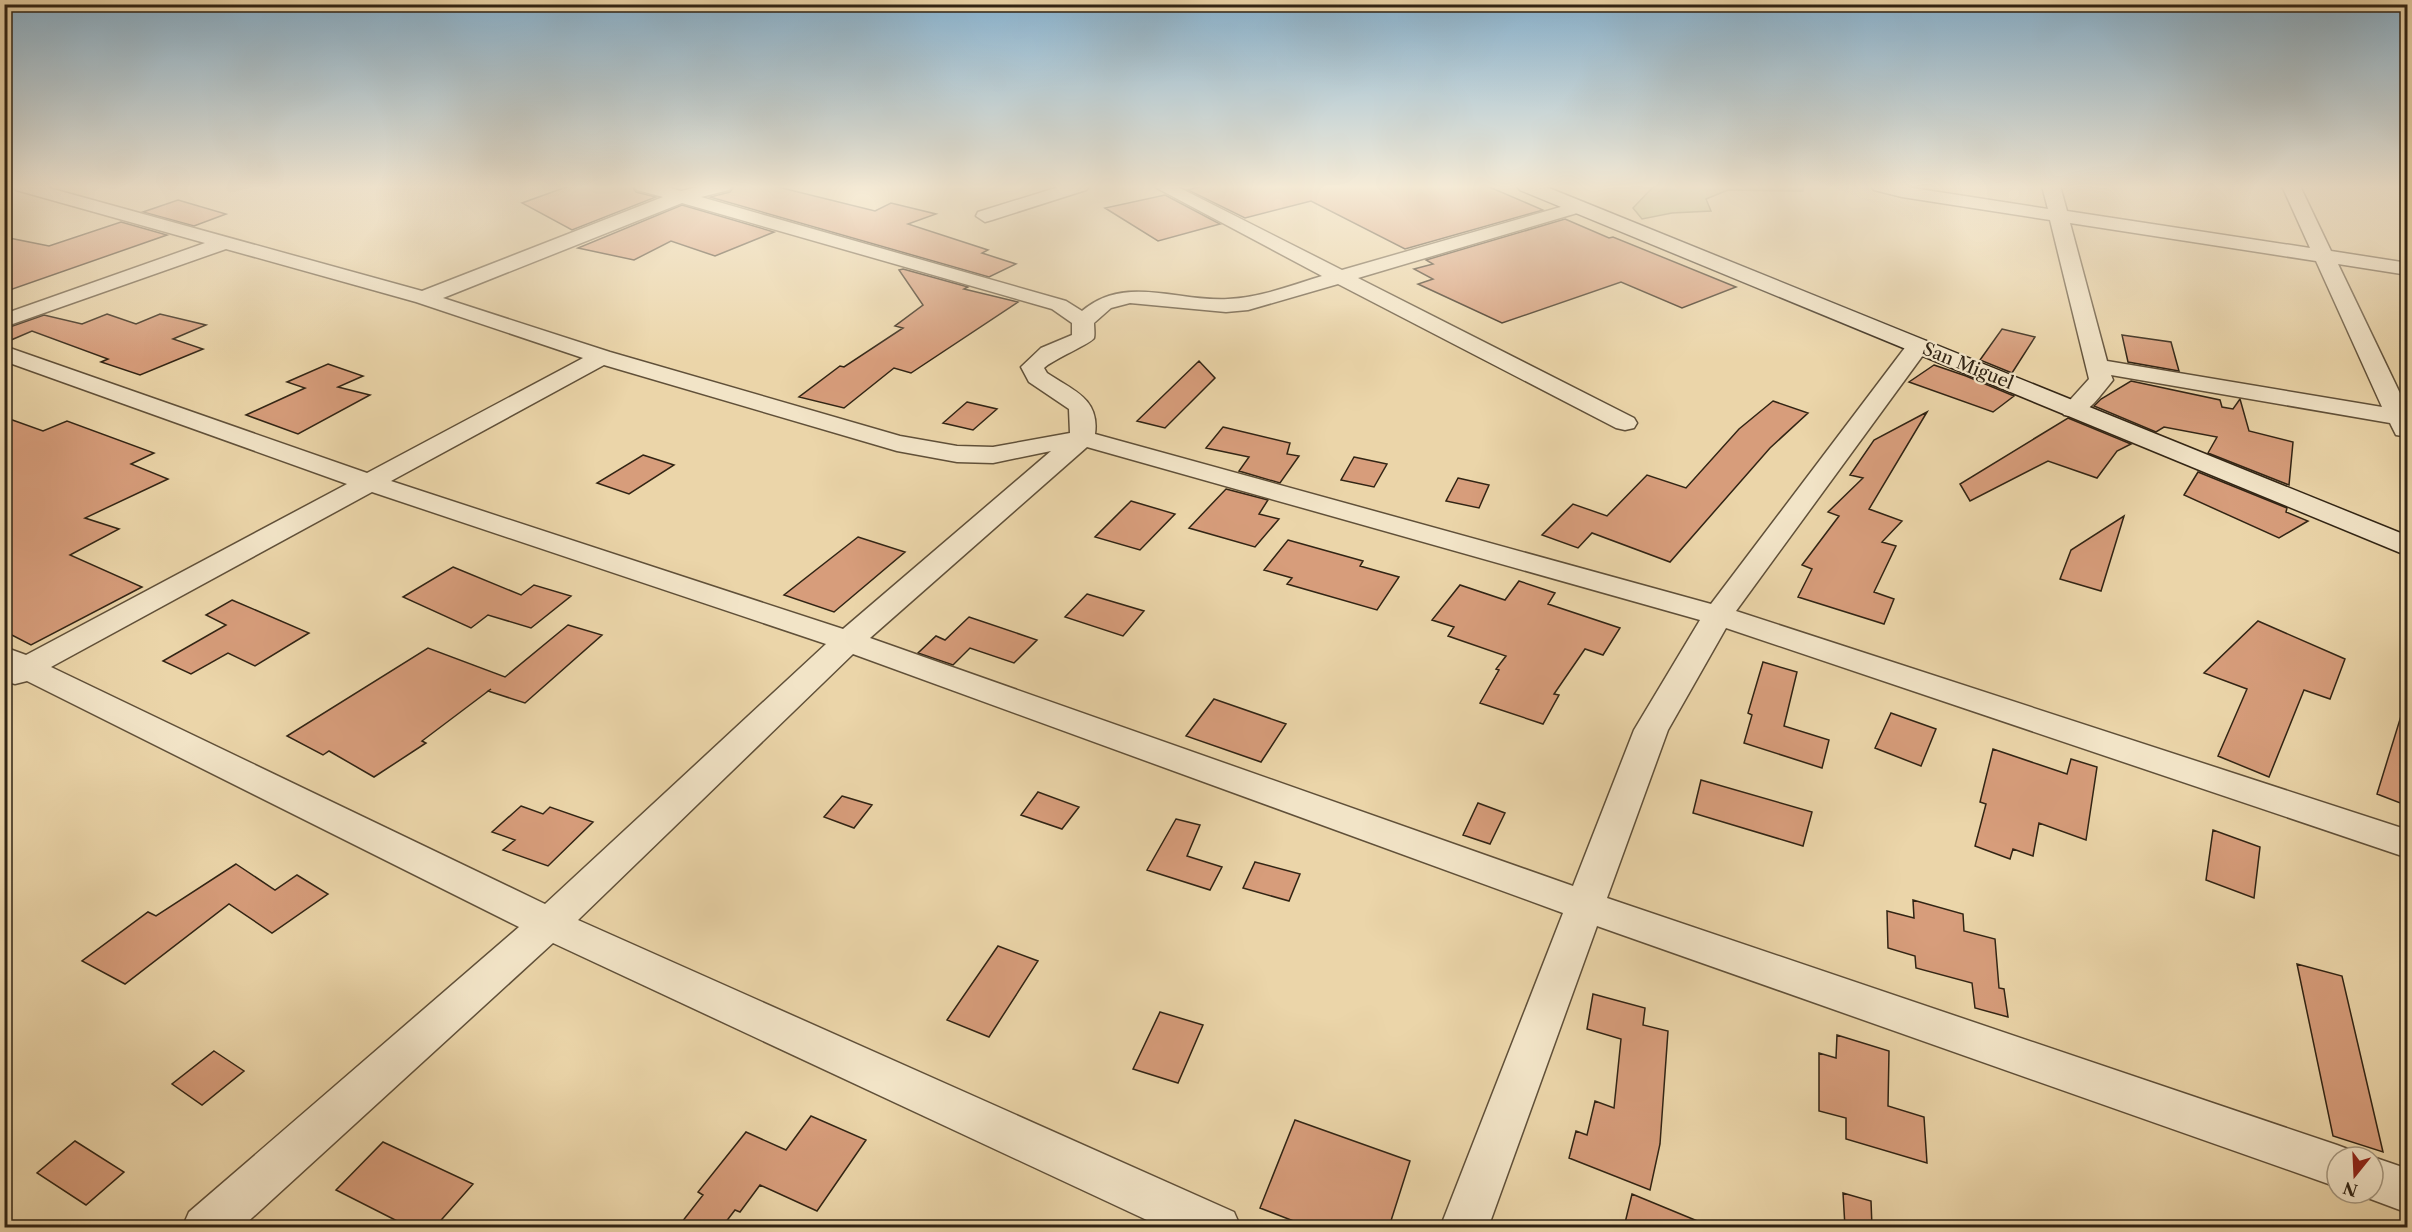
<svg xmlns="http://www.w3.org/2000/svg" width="2412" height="1232" font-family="'Libre Caslon Text',serif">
<rect width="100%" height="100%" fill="#ebd5a9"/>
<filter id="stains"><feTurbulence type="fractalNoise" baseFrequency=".00333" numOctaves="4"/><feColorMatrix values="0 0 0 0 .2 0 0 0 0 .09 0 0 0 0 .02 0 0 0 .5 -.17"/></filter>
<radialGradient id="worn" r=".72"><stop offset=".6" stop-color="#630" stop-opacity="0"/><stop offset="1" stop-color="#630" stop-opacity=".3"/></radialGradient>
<path fill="#bdbc84" stroke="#77704c" stroke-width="1.5" d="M1654,186H1803V191L1728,190L1706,199L1711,211L1672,213L1642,219L1633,208Z"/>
<path fill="#d79d7b" stroke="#312414" stroke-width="1.5" d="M569,186H632L636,192L656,197L572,230L522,203Z
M734,186H774L875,211L891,203L936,214L908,224L988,250L982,253L1016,264L989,277L710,197L730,192Z
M1202,186H1487L1543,210L1405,249L1311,201L1245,218L1188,190Z
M1165,195L1220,224L1158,241L1105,208Z
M178,200L226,214L194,226L143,212Z
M682,205L774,232L715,256L671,241L634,260L578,248Z
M1565,219L1609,238L1613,237L1736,287L1682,308L1621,282L1502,323L1418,284L1433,279L1414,269L1433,264L1426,260Z
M121,222L167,235L4,292V237L49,246Z
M903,269L968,287L964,289L1018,302L911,373L894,368L844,408L799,397L840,366L844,367L903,328L895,326L923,305L899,270Z
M107,314L136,324L160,314L206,325L173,339L203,349L140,375L101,362L108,359L32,331L4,343V329L44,315L82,324Z
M2002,329L2035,337L2012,373L1980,360Z
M2122,335L2171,342L2179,371L2128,362Z
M1199,361L1215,378L1165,428L1137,421Z
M328,364L363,376L338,387L370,395L298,434L246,415L305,388L287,382Z
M1934,365L1966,376L2014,396L1993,412L1909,382Z
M2131,381L2220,400L2222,407L2233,409L2240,399L2249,431L2293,442L2289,485L2208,453L2217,437L2164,427L2156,432L2094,406L2101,399Z
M1773,401L1808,413L1770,448L1670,562L1592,533L1578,548L1542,535L1573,504L1607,516L1647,475L1686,488L1739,429Z
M967,402L997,409L973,430L943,423Z
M1927,412L1869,509L1902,521L1882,542L1896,546L1874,592L1894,599L1884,624L1798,597L1812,569L1802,565L1839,516L1828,512L1863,478L1850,475L1874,440Z
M4,417L43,431L67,421L154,453L131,464L168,479L85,518L119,529L70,555L142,587L31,645L4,631Z
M2068,418L2131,444L2117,451L2097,478L2048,461L1970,501L1960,484Z
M1223,427L1290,443L1287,454L1299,456L1280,483L1239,471L1249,457L1206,448Z
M643,455L674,465L629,494L597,483Z
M1354,457L1387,464L1374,487L1341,480Z
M2198,472L2287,508L2286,512L2308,521L2279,538L2184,495Z
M1458,478L1489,485L1479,508L1446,501Z
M1226,489L1268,500L1259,514L1279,519L1255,547L1189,528Z
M1131,501L1175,514L1140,550L1095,537Z
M2124,516L2101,591L2060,579L2071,550Z
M858,537L905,552L834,612L784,595Z
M1288,540L1363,561L1360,566L1399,577L1377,610L1287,584L1292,578L1264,570Z
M453,567L521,595L534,585L571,596L531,628L488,615L471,628L403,597Z
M1519,581L1555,593L1548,604L1620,628L1603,655L1585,649L1554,694L1559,695L1543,724L1480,703L1499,670L1496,669L1506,656L1448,636L1454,627L1432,620L1460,585L1505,600Z
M1087,594L1144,611L1123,636L1065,617Z
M232,600L309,633L255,666L228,653L191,674L163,661L226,625L206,615Z
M969,617L1037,640L1014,663L970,648L953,665L918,653L936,636L945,640Z
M2258,621L2345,659L2330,699L2304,690L2269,777L2218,756L2247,689L2204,673Z
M568,625L602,635L525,703L488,691L491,689L422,741L426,743L374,777L329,751L323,755L287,736L428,648L505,677Z
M1763,662L1797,672L1784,726L1829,740L1822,768L1744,743L1752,715L1748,713Z
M1214,699L1286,724L1261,762L1186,736Z
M1891,713L1936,729L1921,766L1875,748Z
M2401,716L2408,717V806L2377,794Z
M1993,749L2067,774L2071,759L2097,767L2086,840L2039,823L2033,856L2013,849L2010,859L1975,846L1986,804L1980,802Z
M1701,780L1812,812L1803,846L1693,813Z
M1038,792L1079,807L1062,829L1021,815Z
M842,796L872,805L854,828L824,817Z
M1478,803L1505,813L1490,844L1463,835Z
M521,806L543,814L550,807L593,822L548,866L503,850L515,840L492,832Z
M1176,819L1200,825L1187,856L1222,867L1210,890L1147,870Z
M2213,830L2260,847L2254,898L2206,880Z
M1255,862L1300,874L1289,901L1243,888Z
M236,864L275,890L297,875L328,894L272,933L229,904L125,984L82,961L148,912L156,916Z
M1913,900L1963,914L1964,931L1995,939L1999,988L2004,989L2008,1017L1975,1008L1972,983L1916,968L1915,956L1888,948L1887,911L1914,918Z
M998,946L1038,961L989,1037L947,1020Z
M2297,964L2342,976L2383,1152L2333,1136Z
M1593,994L1645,1008L1643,1025L1668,1031L1660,1144L1650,1190L1569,1158L1576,1131L1587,1135L1595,1101L1614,1108L1621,1039L1587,1029Z
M1160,1012L1203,1025L1178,1083L1133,1069Z
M1837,1035L1889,1051L1888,1106L1924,1117L1927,1163L1846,1139V1118L1819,1111V1053L1836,1058Z
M214,1051L244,1071L202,1105L172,1084Z
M811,1116L866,1140L817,1211L760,1185L740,1212L735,1210L722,1227H678L703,1195L698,1192L746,1132L786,1150Z
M1295,1120L1410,1161L1389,1227H1309L1260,1208Z
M75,1141L124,1172L86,1205L37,1173Z
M383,1142L473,1184L435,1227H409L336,1190Z
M1843,1193L1871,1201L1872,1227H1845Z
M1632,1194L1712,1227H1624Z"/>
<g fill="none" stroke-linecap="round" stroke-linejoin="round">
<defs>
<path id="street" d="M13,186H42L422,291L663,197L637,190L634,186H663L681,191L702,186H732L729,190L701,197L1066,301L1082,311C1125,274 1178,302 1228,299C1260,298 1292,285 1322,276L1153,186H1176L1342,270L1578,202L1584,203L1587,207L1584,211L1358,278L1634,418L1637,423L1634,428L1625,430L1616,428L1338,284L1248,310L1226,312L1130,303L1111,308L1094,323C1094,327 1095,334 1094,338C1092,343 1052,360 1044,368L1047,373C1072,390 1100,398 1095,434L1711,604L1910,341H1926L1929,346L1926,351L1736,611L2408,830V858L1726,628L1668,730L1607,898L2337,1145L2353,1151L2356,1157H2337V1187L1597,926L1488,1228H1440L1563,913L853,654L578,920L1234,1212L1241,1228H1164L553,943L241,1228H182L189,1212L519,927L27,681L15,684L4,681V647L26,655L347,484L4,361V346L367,473L583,358L416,302L226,249L4,327V314L205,243L16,190ZM682,203L1052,309L1072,323V335L1041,348L1021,367L1029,382L1069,409L1070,433L993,447L957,446L900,436L610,352L443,298ZM604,365L897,451L957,462L993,463L1051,451L843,629L391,481ZM1087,447L1700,620L1634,730L1573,886L870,638ZM372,492L826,644L545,904L51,667Z
M1062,186H1089L1086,190L992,220L985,222L976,216L978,212Z
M1871,186H1900L2048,209L2042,186H2060L2067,211L2310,248L2282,186H2300L2331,251L2408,263V275L2338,264L2408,410V437L2396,435L2390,423L2111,375L2113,380L2109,385C2097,399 2085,420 2064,415L2061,410L2089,379L2050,220L1902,197L1874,190ZM2070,223L2316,261L2382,407L2107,361Z
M2373,1157L2408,1169V1213L2357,1194L2373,1193Z"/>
<path id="secondary" d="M1517,186H1544L2408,536V556L1520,190Z"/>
</defs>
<use href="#street" stroke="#605039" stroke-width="3"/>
<use href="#secondary" stroke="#312414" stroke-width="3"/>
<use href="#street" fill="#f2e4c7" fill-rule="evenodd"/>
<use href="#secondary" fill="#f2e4c7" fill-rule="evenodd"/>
</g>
<linearGradient id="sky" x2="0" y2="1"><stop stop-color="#89b5d3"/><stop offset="0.52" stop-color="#f6ecd8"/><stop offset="1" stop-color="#f6ecd8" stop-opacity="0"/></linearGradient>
<rect width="2412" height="359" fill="url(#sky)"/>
<g text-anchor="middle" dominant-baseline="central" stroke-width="4.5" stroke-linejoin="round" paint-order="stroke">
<g font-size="18" fill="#312414" stroke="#f2e4c7">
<text transform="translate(1968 366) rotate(22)">San Miguel</text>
</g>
</g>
<rect width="2412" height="1232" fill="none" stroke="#ebd5a9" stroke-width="24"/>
<rect x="6" y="6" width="2400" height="1220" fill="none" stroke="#312414" stroke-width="3"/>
<rect x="12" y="12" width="2388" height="1208" fill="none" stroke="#312414" stroke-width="1.5"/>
<g transform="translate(2355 1175) rotate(198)"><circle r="28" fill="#f2e4c7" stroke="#a5977f" stroke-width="1.5"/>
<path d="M0-4.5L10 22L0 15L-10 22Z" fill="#8f2418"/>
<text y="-9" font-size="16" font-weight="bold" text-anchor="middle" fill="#312414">N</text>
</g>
<rect width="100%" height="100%" filter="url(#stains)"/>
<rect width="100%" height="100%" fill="url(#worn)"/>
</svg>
